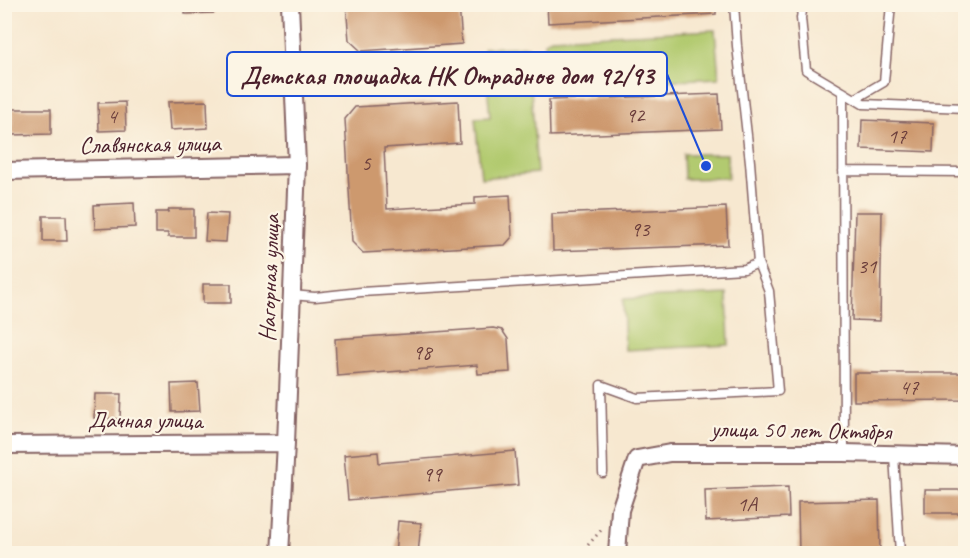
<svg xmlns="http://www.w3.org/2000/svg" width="970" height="558" font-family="Caveat,sans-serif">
<rect width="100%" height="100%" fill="#fcf5e5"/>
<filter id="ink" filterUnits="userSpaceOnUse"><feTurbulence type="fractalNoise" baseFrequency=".0167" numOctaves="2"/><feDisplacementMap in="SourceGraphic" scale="12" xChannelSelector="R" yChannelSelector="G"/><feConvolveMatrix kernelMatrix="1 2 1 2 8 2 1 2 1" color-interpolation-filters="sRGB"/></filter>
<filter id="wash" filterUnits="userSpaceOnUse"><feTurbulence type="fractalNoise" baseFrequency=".008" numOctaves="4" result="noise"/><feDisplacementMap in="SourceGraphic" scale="24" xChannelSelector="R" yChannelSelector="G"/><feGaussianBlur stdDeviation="1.35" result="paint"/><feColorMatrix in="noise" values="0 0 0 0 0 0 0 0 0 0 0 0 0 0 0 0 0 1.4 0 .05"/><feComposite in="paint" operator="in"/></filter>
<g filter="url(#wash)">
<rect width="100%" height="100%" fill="#f7e8d0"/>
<path fill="#b2ca6f" stroke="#7e744d" stroke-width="1.5" d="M715,30L719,78L554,86L549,82L545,42L551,38Z
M528,46L537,173L481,178L475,118L490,117L484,48Z
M683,154H727L728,178L684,179Z
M727,294L729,345L625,350L623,299Z"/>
<g id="blocks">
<path fill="#cd996e" d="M185,4H214V13L185,14Z
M346,4H383V8L431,4H459L462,44L361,51L349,40Z
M547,4H716V14L548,23Z
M719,94L721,129L550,136L549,100Z
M207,101L208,128L170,130L168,102Z
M458,101L460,143L384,148L387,209L475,204V197L510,195L512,237L505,245L363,253L352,242L345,119L355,107Z
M125,102L126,130L99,131L98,103Z
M12,109H51V134L12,135Z
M862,120L934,123L933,152L861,149Z
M134,203L135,227L95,229L94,205Z
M726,207L728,245L553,251L552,214Z
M169,209H194V237H168V233H156V212H168Z
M855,212H882L880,321L852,320Z
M207,213L228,214L226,242L205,241Z
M43,216H66L67,241H43Z
M203,284H231V303H203Z
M493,328L502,330L508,339L510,372L478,374L477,365L337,376L335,339Z
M854,373H964V400L854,401Z
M198,383L200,411L172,412L171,384Z
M95,394H121L120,419L94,418Z
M515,451L518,485L348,500L344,455L378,452L379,463Z
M788,487L789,517L706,521L705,490Z
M925,490H966V513H925Z
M879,500L880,554H799L798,502Z
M398,521L421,523L418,554H395Z"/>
</g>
</g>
<g filter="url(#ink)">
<use href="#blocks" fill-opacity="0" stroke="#876565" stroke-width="1.5"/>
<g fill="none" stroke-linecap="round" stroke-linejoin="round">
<defs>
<path id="lane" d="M803,4L801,18L806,70L863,104L966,108
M843,92L844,453
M855,99L884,82L891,4
M843,171L966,172
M291,295L315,297L361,292L744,269L758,263
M894,455L900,554
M603,473L601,385L637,398L778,391L769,291L758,263L750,162L737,46L734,4"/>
<path id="street" d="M4,171L297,165
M4,445L286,443
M280,554L286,443L297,165L290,4
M617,554L620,510L637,459L670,453H844L966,456"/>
</defs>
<use href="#lane" stroke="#876565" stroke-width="11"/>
<use href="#street" stroke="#876565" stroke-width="20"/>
<path stroke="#876565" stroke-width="3" stroke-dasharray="1.5 4.5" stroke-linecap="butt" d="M580,554L603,528"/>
<use href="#lane" stroke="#fff" stroke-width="8"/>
<use href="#street" stroke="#fff" stroke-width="16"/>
</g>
</g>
<g text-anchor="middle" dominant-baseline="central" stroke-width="4.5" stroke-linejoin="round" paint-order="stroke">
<g font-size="21" fill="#6b3e3c">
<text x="635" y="115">92</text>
<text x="112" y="116">4</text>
<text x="897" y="136">17</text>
<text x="366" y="163">5</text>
<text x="640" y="229">93</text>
<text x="867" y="266">31</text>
<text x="422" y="352">98</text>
<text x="909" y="387">47</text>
<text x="432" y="474">99</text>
<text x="747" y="504">1А</text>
</g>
<g font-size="24" fill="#4a1f2b" stroke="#fcf5e5">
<text transform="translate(150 144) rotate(-1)">Славянская улица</text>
<text transform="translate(269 278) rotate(-88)">Нагорная улица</text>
<text x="145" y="420">Дачная улица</text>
<text transform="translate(801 430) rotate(1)">улица 50 лет Октября</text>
</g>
</g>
<path fill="none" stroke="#1d4ed8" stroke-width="2" d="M706 166L667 74"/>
<circle fill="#1d4ed8" stroke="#fcf5e5" stroke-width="2" cx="706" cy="166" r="6"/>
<rect fill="#fcf5e5" stroke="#1d4ed8" stroke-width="2" x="227" y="52" width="440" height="44" rx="6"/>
<g font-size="26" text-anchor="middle" font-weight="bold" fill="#4a1f2b">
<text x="447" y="84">Детская площадка НК Отрадное дом 92/93</text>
</g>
<rect width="970" height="558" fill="none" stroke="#fcf5e5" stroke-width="24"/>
</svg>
